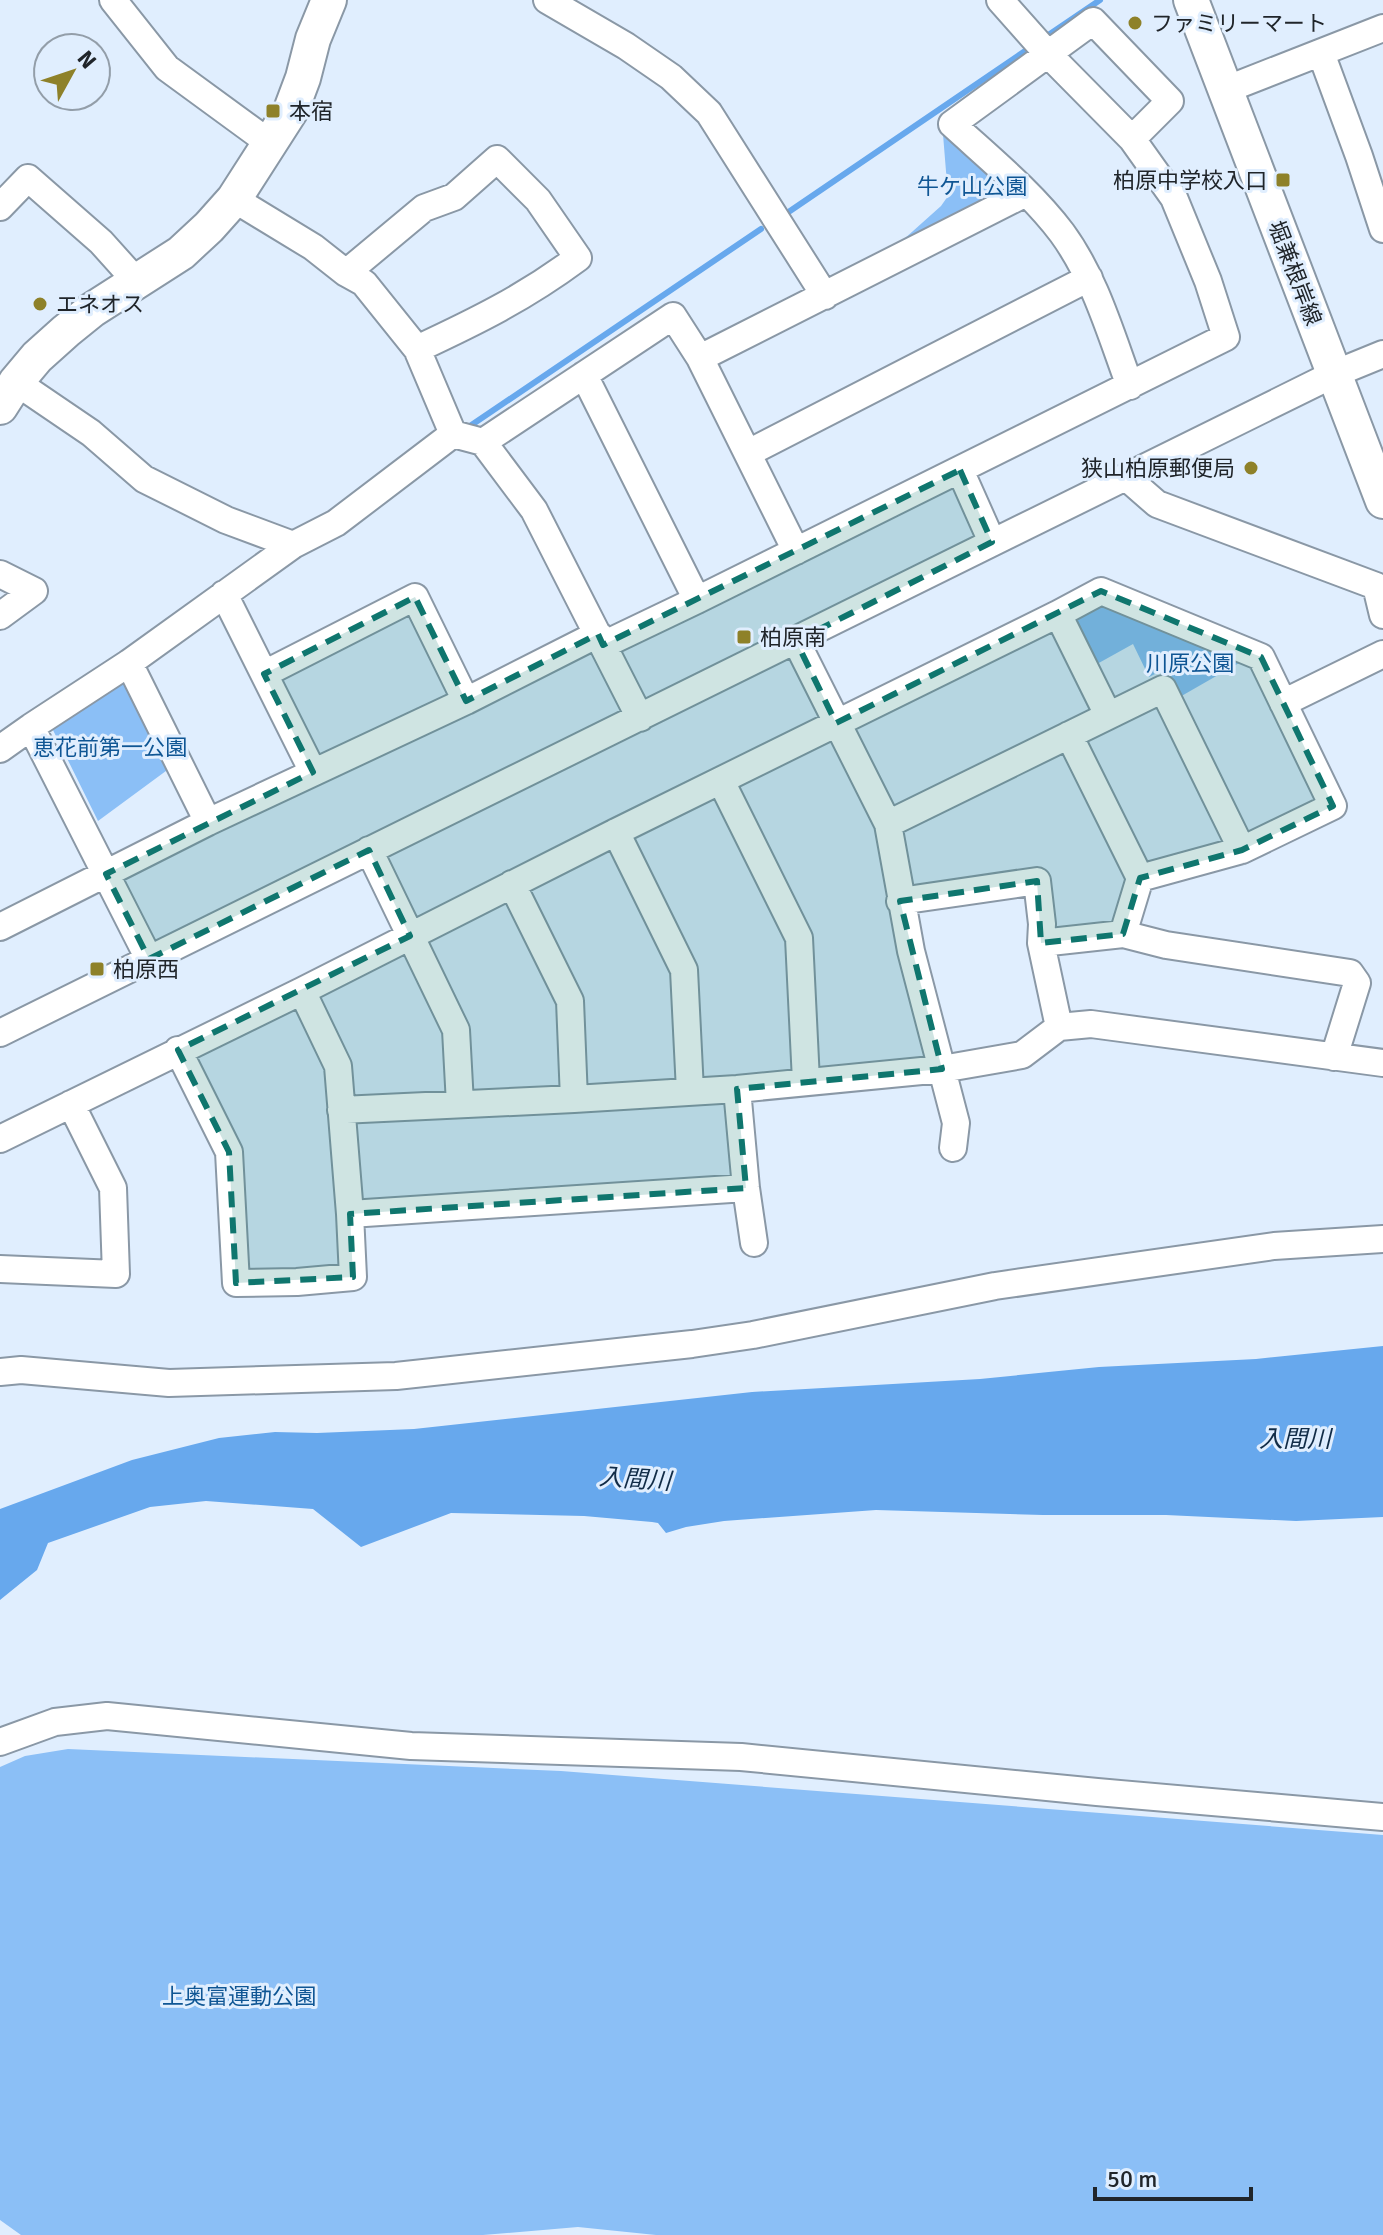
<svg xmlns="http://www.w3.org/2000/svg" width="1383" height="2235" font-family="Signika,'Noto Sans JP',sans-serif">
<rect width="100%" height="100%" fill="#e0eefe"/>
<path fill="#8bbff6" d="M942,122L1005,186L1003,198L894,248L941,206L948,196Z
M1104,601L1246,659L1178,698L1165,669L1149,677L1133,644L1097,664L1074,619Z
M123,674L170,768L98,821L51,726Z
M68,1749L561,1771L1383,1835V2235H656L578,2227L483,2235H21L0,2220V1767L25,1756Z"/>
<path fill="#67a8ed" d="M1383,1346V1517L1296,1521L1166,1515H1043L876,1510L724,1521L686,1527L666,1533L658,1523L652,1522L584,1516L451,1513L361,1547L313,1509L206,1501L150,1507L48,1543L37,1570L0,1600V1509L132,1460L219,1438L275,1432L317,1433L414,1429L752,1392L980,1379L1099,1367L1256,1359Z"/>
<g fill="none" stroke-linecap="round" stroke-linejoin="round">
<path stroke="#67a8ed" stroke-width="6" d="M1044,38L1100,0
M790,211L1031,47
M470,426L761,229"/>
<defs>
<path id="minor" d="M113,0L167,68L271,144
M547,0L626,46L671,77L709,113L825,296
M1321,53L1359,156L1383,229
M1225,90L1383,28
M234,199L313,247L346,273L364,283L417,349L453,434L483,442L534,510L640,718
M0,207L28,178L101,242L137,282
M346,273L424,208L454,197L497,159L538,200L578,258C524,298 477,321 417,349
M700,358L1026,193
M584,375L697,600
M16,382L91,433L144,479L226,520L293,545L336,523L453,434
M1130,386C1111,335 1095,278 1062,233C1031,192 989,158 952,124L1093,21L1170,101L1132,139
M483,442L673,316L700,358L796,551
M748,453L1089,278
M960,470L992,542
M1126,477L1157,504L1376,586L1383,615
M0,574L34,591L0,616
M224,594L313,772
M1058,614L1108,715
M796,641L888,824L911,951L956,1123L953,1148
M603,645L697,600L1226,337L1208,281L1174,198L1132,139L1047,53L1000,0
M129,663L208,822
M264,674L415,597L466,701
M1283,703L1383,654
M31,727L149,959
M0,749L31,727L129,663L293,545
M721,781L799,938L806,1081
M888,824L1163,689L1242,850
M616,832L684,970L690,1091
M369,850L456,1030L460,1104
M512,884L570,1001L574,1099
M900,901L1037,881L1042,924L1041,943
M0,927L208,822L466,701L598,634
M1123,934L1166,945L1350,973L1357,983L1334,1057
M1059,1027L1041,943L1123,934L1140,878L1069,735
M0,1033L1334,374L1383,354
M178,1050L229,1152L236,1283L297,1282L353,1277L350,1214L338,1066L302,991
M737,1089L746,1188L754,1243
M341,1110L574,1099L737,1089L942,1069L1022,1055L1059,1027L1091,1024L1383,1063
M0,1139L302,991L616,832L1058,614L1101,591L1261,657L1333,806L1242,850L1140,878
M350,1214L746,1188
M0,1269L116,1274L113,1188L71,1104
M0,1372L21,1370L169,1383L396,1376L692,1344L753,1335L995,1286L1274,1246L1383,1239
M0,1742L55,1722L107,1716L411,1746L741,1757L1097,1792L1383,1817"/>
<path id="major" d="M1191,0L1383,501
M0,407L16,382L37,357L66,331L92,310L181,253L209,227L234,199L291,110L303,78L313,39L329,0"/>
</defs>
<use href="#minor" stroke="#8a98a6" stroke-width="30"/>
<use href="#major" stroke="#8a98a6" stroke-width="38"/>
<use href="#minor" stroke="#fff" stroke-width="26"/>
<use href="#major" stroke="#fff" stroke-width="34"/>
</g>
<path fill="#0f766e" fill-opacity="0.2" stroke="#0f766e" stroke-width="6" stroke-dasharray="16 10" stroke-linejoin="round" d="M960,470L992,542L796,641L836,723L1101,591L1261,657L1333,806L1242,850L1140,878L1123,934L1041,943L1037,881L900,901L942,1069L737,1089L746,1188L350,1214L353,1277L236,1283L229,1152L178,1050L410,936L369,850L149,959L106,874L313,772L264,674L415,597L466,701L598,634L603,645Z"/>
<g fill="#8e8129" stroke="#e0eefe" stroke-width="3">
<circle cx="1135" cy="23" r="8"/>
<rect x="265" y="103" width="16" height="16" rx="4"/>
<rect x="1275" y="172" width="16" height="16" rx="4"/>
<circle cx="40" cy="304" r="8"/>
<circle cx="1251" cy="468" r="8"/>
<rect x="736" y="629" width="16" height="16" rx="4"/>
<rect x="89" y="961" width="16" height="16" rx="4"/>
</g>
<g text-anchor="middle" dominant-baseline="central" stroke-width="6" stroke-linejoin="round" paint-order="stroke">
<g font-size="22" fill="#20252a" stroke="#e0eefe" text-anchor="start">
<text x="1151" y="23">ファミリーマート</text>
<text x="289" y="111">本宿</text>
<text x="1267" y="180" text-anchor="end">柏原中学校入口</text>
<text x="56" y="304">エネオス</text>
<text x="1235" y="468" text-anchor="end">狭山柏原郵便局</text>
<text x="760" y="637">柏原南</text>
<text x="113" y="969">柏原西</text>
</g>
<g font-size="22" fill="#0f5694" stroke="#e0eefe">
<text x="972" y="186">牛ケ山公園</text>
<text x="1190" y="663">川原公園</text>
<text x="110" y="747">恵花前第一公園</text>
<text x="239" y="1996">上奥富運動公園</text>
</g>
<g font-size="22" fill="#20252a" stroke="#e0eefe">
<text transform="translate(1295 273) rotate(69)">堀兼根岸線</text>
</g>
<g font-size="24" font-style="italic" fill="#112c47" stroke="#e0eefe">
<text x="1295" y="1439">入間川</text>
<text transform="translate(635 1479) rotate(4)">入間川</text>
</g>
</g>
<g transform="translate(72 72) rotate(50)"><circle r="38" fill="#e0eefe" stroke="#939ea9" stroke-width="2"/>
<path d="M0-6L14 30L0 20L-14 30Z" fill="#8e8129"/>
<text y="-12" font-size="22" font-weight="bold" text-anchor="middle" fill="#20252a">N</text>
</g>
<path d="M1095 2187v12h156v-12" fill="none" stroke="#20252a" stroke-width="4"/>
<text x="1107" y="2187" font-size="24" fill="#20252a" stroke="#e0eefe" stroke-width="6" paint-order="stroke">50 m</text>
</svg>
